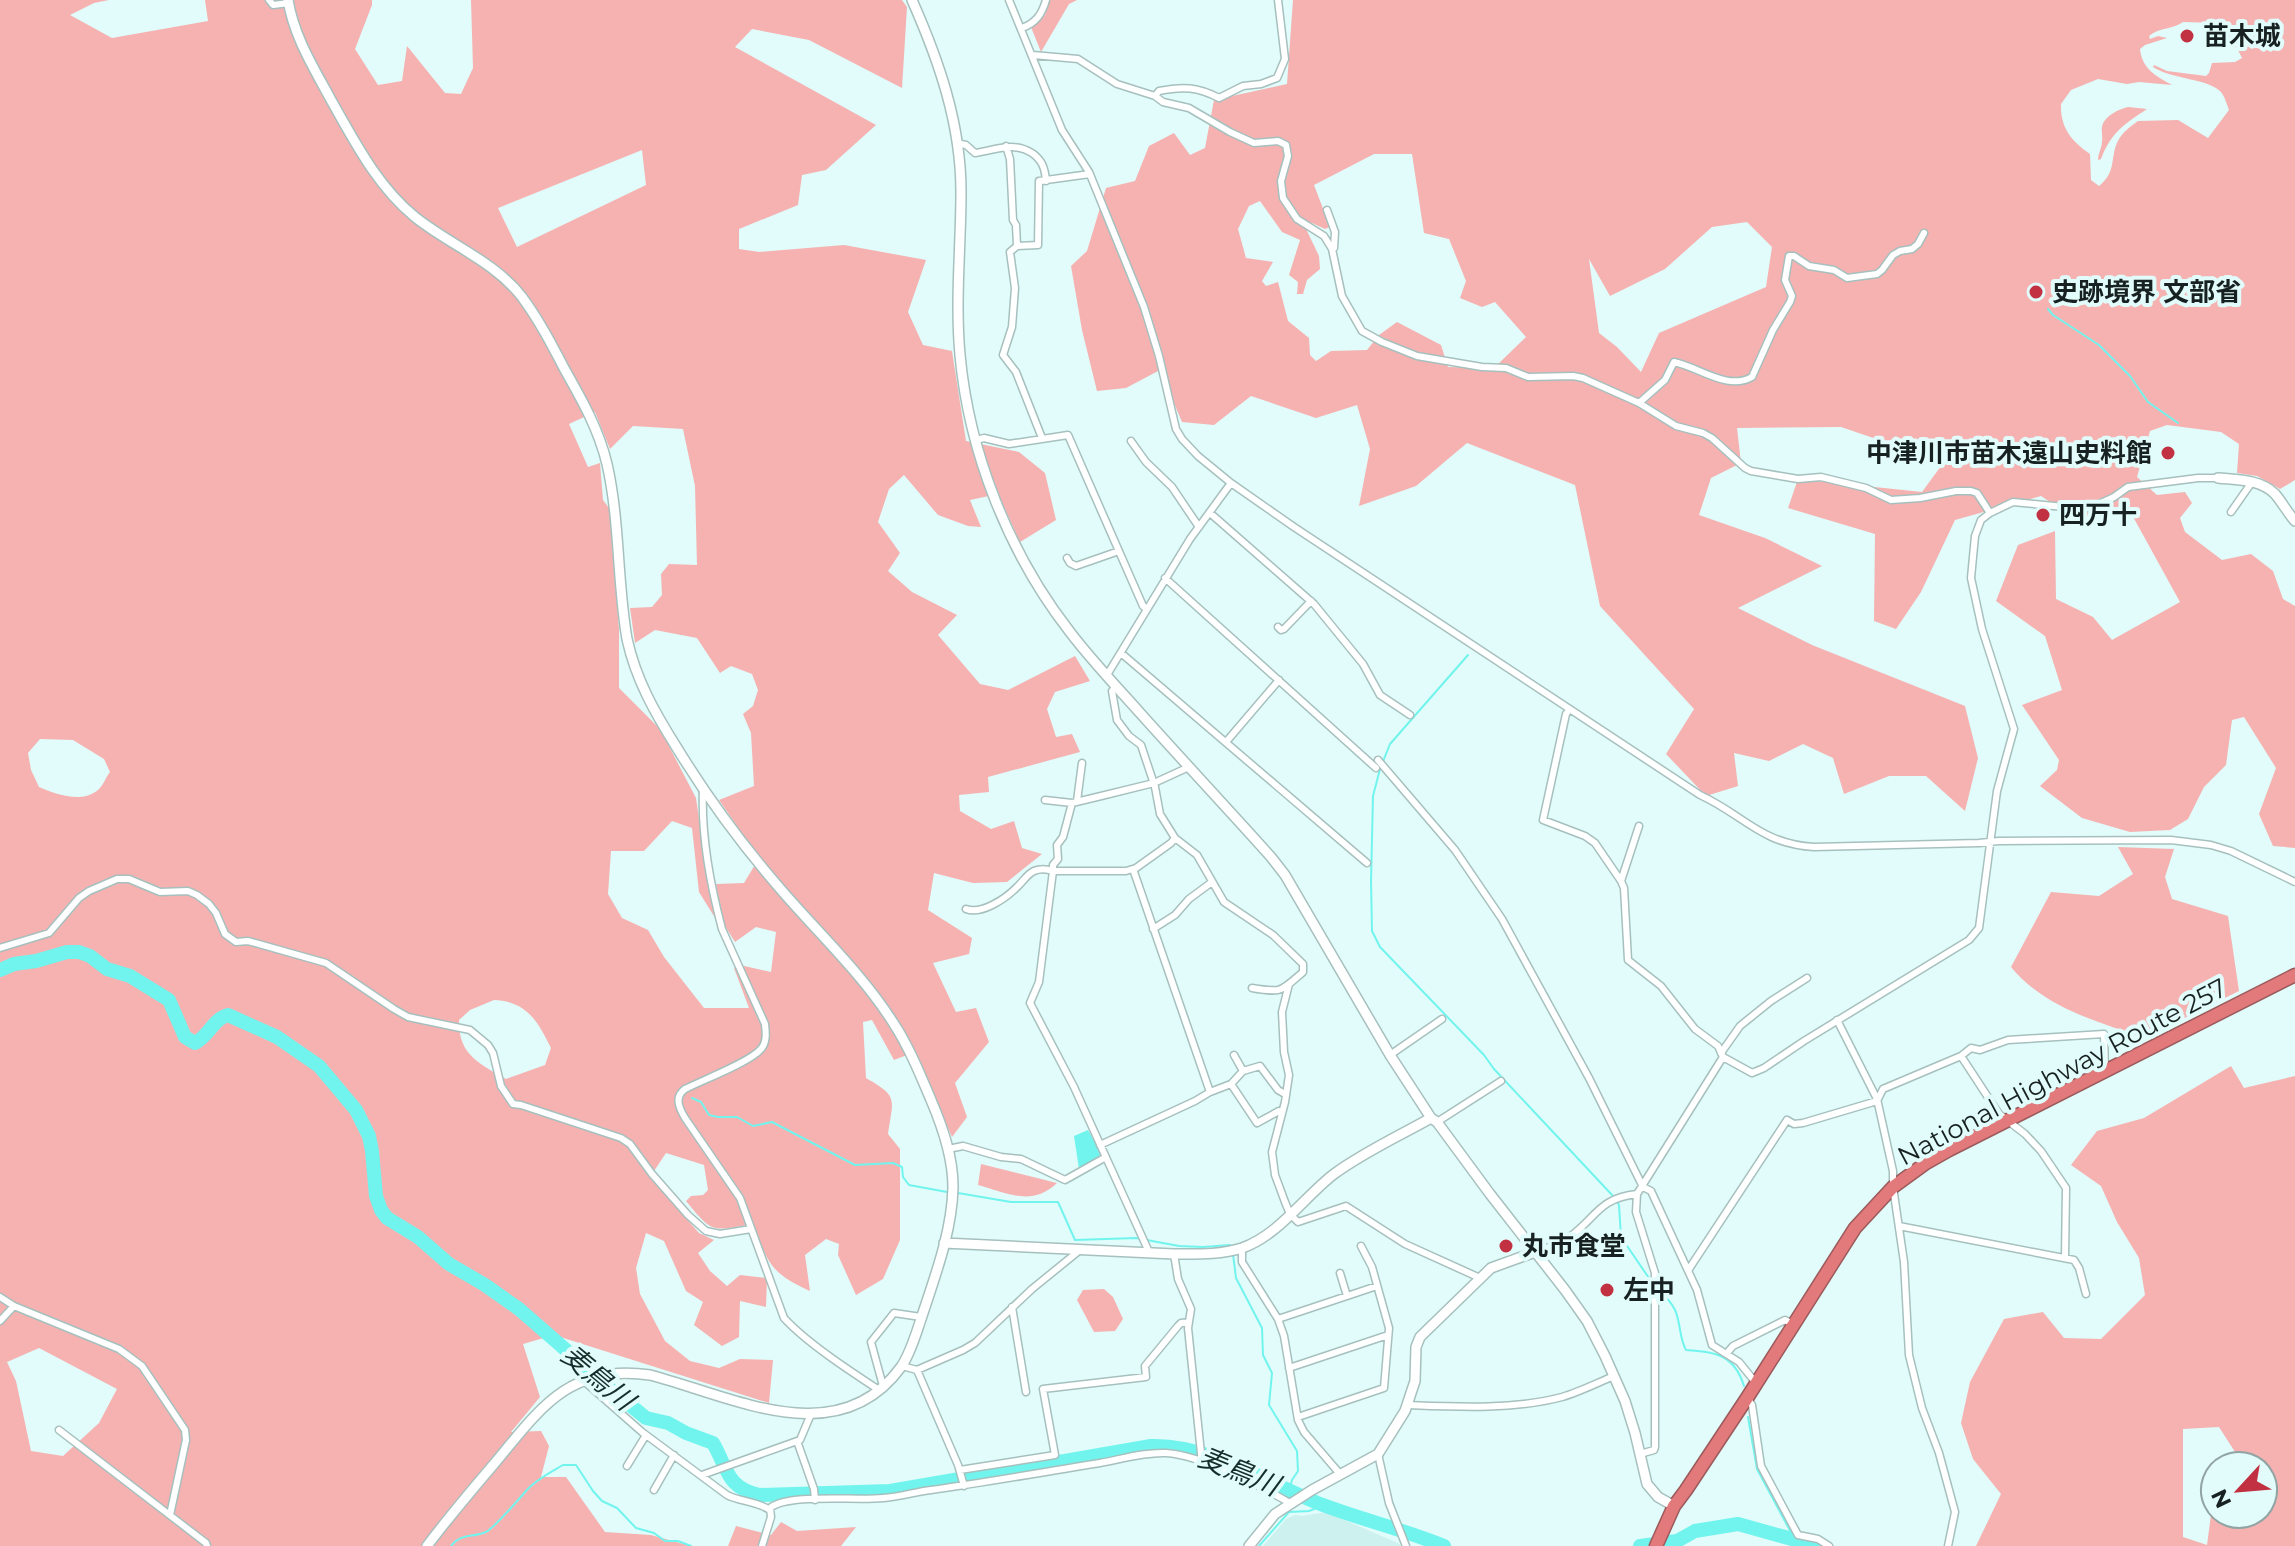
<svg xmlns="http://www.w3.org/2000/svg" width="2295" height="1546" font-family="Montserrat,'Noto Sans JP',sans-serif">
<rect width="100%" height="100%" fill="#e1fcfa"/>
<path fill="#cdf1ef" d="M1326,1512L1400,1544V1546H1263L1286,1519L1295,1515L1302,1516Z"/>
<path fill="#f5b2b1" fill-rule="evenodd" d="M0,0H109L94,3L70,15L112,38L208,21L205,0H372V5L355,49L378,85L402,81L407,46L445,93L461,94L473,68L471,0H902L907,7L902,88L809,40L752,29L735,47L876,125L826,170L802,175L798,205L739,229V249L759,252L844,245L926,260L908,312L923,345L952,351L966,441L1019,452L1045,473L1056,520L1020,542L998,494L970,500L981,527L968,526L938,515L904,475L889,489L878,522L900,553L888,571L912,592L957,615L938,635L980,684L1008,690L1075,656L1090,681L1055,692L1047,709L1056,737L1072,734L1080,752L988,777L989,792L959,795L960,811L991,829L1014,821L1022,848L1042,854L1007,882L973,883L934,873L928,910L972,938L969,954L933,963L956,1012L976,1008L989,1042L955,1083L967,1117L952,1137L915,1052L894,1060L872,1020L863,1022L866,1078C899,1097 893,1098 888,1134L900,1149V1240L883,1279L856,1295L838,1255L839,1244L826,1239L805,1255L810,1291C770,1273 768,1263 753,1224C712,1231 713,1234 686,1201L691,1196L703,1195L708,1190L704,1165L666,1153L650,1177L699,1233L714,1240L698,1253L710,1271L727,1286L740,1275L767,1278L766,1307L740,1301L739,1337L722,1346L694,1325L703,1302L686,1291L664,1241L646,1233L636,1268L640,1294L665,1341L690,1361L719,1368L740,1359L773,1360L769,1403L554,1335L523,1344L540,1397L511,1432L541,1431L549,1446L541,1477H566L605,1532L651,1535L691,1546H0ZM642,150L646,185L517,247L498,208ZM595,412L610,449L633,426L683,429L695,486L697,565L669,564L661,574L662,595L652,607L630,608L635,643L655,630L697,638L720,673L731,666L752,674L758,690L753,706L743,714L751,733L754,786L719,800L759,858L744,883L716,884L723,923L735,942L756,927L776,932L771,972L740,965L734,968L749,1008H704L664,957L648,930L622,918L608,894L611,851H644L672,821L692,828L699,892L717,921L708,881L696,798L660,729L619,688V629L609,508L603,500L600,463L588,467L569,424ZM40,739L73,740L104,759L110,772C106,777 103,786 98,790C81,804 56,794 39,787L31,770L28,753ZM494,1000C527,1001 538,1022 551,1048L545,1065L506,1079C480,1064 458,1055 459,1020L470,1010ZM39,1348L117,1389L99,1423L63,1456L31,1451L16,1381L7,1362Z
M1049,0H1077L1069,4L1041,52L1031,27L1045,15Z
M1293,0H2295V480L2280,489L2257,476L2237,473L2239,444L2221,432L2167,425L2150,431L2137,477L2157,495L2185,492L2192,503L2180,518L2185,532L2222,560L2251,554L2273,571L2283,599L2295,606V848L2273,846L2259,814L2276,768L2244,717L2232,720L2226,765L2204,787L2188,819L2170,830L2130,832L2082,818L2040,786L2057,770L2059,760L2022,705L2062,690L2045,636L1996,601L2018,545L2055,531L2056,599L2093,617L2112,640L2180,602L2126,504L2079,521L2041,496L1955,520L1921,592L1896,629L1874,621L1875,534L1788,508L1798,479L1922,492L1944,462L1841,427L1737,428L1741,463L1711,478L1699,515L1765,538L1822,566L1738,608L1812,645L1965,706L1978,758L1965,811L1926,776H1889L1844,794L1833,758L1803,744L1769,761L1734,753L1738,786L1706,796L1666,754L1694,709L1600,606L1575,485L1467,443L1416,486L1359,506L1370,449L1357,405L1316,418L1251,396L1214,425L1182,422L1160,370L1126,388L1097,391L1082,330L1071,266L1087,251L1106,188L1135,181L1149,146L1174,133L1190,155L1205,148L1214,100L1287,84ZM2183,22L2217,23L2230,44L2237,48L2242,58L2235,62L2212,63L2209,73L2206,76L2167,71L2154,65L2153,67C2171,79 2210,79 2221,92C2225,97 2227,105 2229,110L2208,138L2178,120L2138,121C2131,126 2123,132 2119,139C2109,156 2118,171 2099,186L2091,180L2090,154C2071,141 2060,127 2061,104L2071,90L2098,79L2127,84L2139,82L2172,85C2156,76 2142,69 2140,49L2145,45L2167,38L2158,36L2150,39L2149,36C2159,27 2172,30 2183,22ZM1374,154H1412L1424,233L1449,239L1466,281L1460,298L1482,307L1495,302L1526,337L1494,368L1448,367L1441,345L1397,322L1379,335L1367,350L1331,351L1316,361L1310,355L1309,338L1288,321L1278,282L1266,286L1262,281L1273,262L1246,258L1238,229L1249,206L1260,201L1282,232L1300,240L1289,275L1298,282L1297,294H1303L1307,280L1320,269L1319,256L1307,231L1312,223L1325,229L1330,227L1314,185ZM1747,222L1772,247L1766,287L1659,333L1641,372L1617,347L1599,333L1589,259L1610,296L1665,269L1712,227Z
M2128,107L2147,109C2125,124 2111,132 2101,159L2098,160C2098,153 2102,148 2102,141C2103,137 2101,130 2102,127C2104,116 2119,109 2128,107Z
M2118,847L2174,849L2165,877L2172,899L2228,916L2239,991L2144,1038C2095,1020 2046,1009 2011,967L2051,892L2099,896L2133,874Z
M2231,1066L2244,1088L2295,1076V1546H1976L2001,1494L1973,1459L1961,1423L1970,1382L2004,1319L2043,1312L2064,1338L2101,1339L2145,1295L2139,1258L2117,1222L2101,1186L2071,1165L2097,1131L2144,1118ZM2219,1427L2244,1466H2263V1499L2268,1509L2263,1508V1514H2215V1485L2207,1545L2183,1537V1429Z
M981,1164L1057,1183C1032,1207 1007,1193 978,1185Z
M1104,1289L1113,1297L1123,1319L1115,1331L1094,1332L1077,1300L1083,1290Z
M781,1522L797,1531L856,1527L841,1546H728L736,1526L771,1535Z"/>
<path fill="#72f4ee" d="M1088,1130L1101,1153L1098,1158L1079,1169L1074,1136Z"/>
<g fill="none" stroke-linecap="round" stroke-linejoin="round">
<path stroke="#72f4ee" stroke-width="2" d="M2048,309L2053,315L2099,345L2130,376L2148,402L2178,423
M1468,655L1390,744L1380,769L1373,796L1371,881L1372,931L1380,947L1484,1055L1494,1069L1613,1196
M692,1098L701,1102L709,1115L718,1117H737L753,1126L772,1122L855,1165L893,1163L902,1167L903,1177L909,1185L947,1192
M958,1193L1011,1202H1058L1075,1240L1136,1238L1179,1246L1203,1247L1230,1245L1231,1248
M1616,1201L1619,1205L1621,1237L1653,1284
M1233,1254L1236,1278L1262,1328L1263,1355L1272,1373L1269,1405L1297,1451L1298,1471L1292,1480L1289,1491
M1657,1288C1664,1295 1671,1301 1675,1310C1681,1323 1679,1338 1686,1350C1715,1352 1734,1354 1744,1386
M1748,1417L1757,1469L1795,1540
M451,1546C461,1533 472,1538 486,1532C494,1528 519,1499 526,1491C535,1480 551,1472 563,1465H576L593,1491L602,1501L617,1508L636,1528L654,1533L665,1541H678L691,1546
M1259,1546L1289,1512L1309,1511L1324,1505"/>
<path stroke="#72f4ee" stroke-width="14" d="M0,970L14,964L36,961L67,952H79L90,956L107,969L130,976L169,1000L185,1037L195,1043C209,1036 213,1019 228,1015L277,1037L319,1066L356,1110L369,1136L372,1151L376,1196L381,1210L387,1218L418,1237L449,1264L485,1285L519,1309L566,1350L572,1358L646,1418L668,1423L686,1433L713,1443C728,1469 726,1487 759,1495L890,1491L1151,1446C1210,1444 1268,1484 1323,1505C1363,1520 1405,1530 1444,1546
M1640,1546L1677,1541L1695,1531L1738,1524L1817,1546"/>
<defs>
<path id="street" d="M269,0L273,5L289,3
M1009,0L1062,130L1089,172L1144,307L1159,356L1176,429L1182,439L1198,456L1231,483L1294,527L1700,795C1744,815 1761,844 1814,847L1979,843L1999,841L2171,840L2211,845L2231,851L2295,882
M1022,28C1036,23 1042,14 1046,0
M1033,55L1078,59L1117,84L1155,96L1163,102L1189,108L1230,132L1254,143L1278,141L1286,145L1288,156L1281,181L1283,198L1297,219L1324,236L1332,249L1342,296L1362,331L1382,342L1417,356L1482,367L1506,368L1528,377L1573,376L1583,378L1639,403L1676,426L1703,433L1712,438L1745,468L1751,471L1798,479L1821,477L1866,488L1891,500L1920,498L1956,491H1971L1977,493L1990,513
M1155,96L1159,91C1183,86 1198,87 1219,98L1243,86L1261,84L1277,78L1285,59L1278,0
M956,143L966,145L975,153C996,150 1012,141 1032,153C1042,160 1045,168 1046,181
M1006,146L1010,159L1013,220L1016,225L1017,246
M1327,210L1335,232L1334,248L1332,249
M1639,403L1665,380L1674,362C1699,367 1727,391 1752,377L1773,330L1790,302L1792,296L1785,280L1789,256H1794L1809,266L1834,270L1847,278L1877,274L1882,270L1893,255L1900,251L1912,249L1918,244L1924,233
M1042,438L1016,372L1003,355L1012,327L1015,288L1010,252L1017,246L1038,245L1039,181L1090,174
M976,440L984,438L1009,444L1068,435L1143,606L1147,609
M1131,441L1146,462L1172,487L1199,527
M2231,512L2252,482
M1210,513L1314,604L1363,664L1380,695L1410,715
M1067,558L1070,563L1076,566L1119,551
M1165,578L1376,768
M1278,627L1281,630L1284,629L1311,601
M1121,653L1367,863
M1107,675L1190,539L1231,483
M1116,686L1112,691L1117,720L1129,736L1141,745L1155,787L1160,814L1175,838L1171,843L1136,868L1126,871H1053L1039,982L1030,1003L1074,1087L1149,1252
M1570,709L1566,714L1543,820L1585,836L1595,843L1621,881L1624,888L1628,960L1661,986L1695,1029L1718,1046L1723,1057L1752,1073L1764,1068L1804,1041L1969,940L1979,928L1997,791L2014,729L1982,629L1971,578L1975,536L1981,520L1990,513L2013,502L2074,508H2090L2114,497L2128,487L2198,478H2218
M1226,742L1279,680
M1378,760L1455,850L1502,919L1589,1078L1643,1187L1651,1191L1697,1290L1712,1345L1739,1362L1756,1383
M703,789C701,835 710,884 722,929L765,1024C766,1033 767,1042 761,1049C750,1062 703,1080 685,1089C674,1097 679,1108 685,1118L740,1198L784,1318C807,1343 850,1371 879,1390
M1045,800L1072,803L1097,797L1154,783L1189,767
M1077,801L1082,763
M1175,838L1197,855L1224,902L1273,935L1303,964V972C1280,992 1282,993 1252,988
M1621,881L1639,826
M966,909C981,915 1005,899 1016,888C1022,883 1027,874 1034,871C1041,868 1047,869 1053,871V865L1058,859L1057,845L1063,837L1072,803
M1153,929L1175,915L1189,899L1212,882
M0,948L49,933L79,898L89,891L117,879H129L160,892L188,891L197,895L209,904L216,913L225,934L236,942L248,941L326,963L394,1009L408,1017L470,1030L488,1045L493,1053L501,1086L513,1104L521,1105L621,1138L630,1144L652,1174L688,1215L706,1231L720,1234L751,1229
M1289,984L1282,1012L1284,1052L1289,1075L1285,1102L1272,1152L1275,1175L1285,1202L1290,1214L1298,1222L1346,1206L1405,1244L1480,1278
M1837,1020L1877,1099L1893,1171V1187L1904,1262L1909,1355L1922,1408L1939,1453L1955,1512L1948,1546
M1721,1053L1740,1026L1771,1001L1807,978
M1234,1055L1243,1071L1260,1066L1278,1090L1285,1094
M1390,1055L1442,1019
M1961,1056L1971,1048L1980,1050L2008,1040L2104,1034L2105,1071
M1231,1084L1257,1123L1279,1111L1282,1112
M1210,1092L1231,1084L1243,1071
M1437,1122L1501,1081
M1100,1145L1195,1101L1210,1092L1133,869
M948,1149L963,1146L1001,1157L1021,1159L1065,1180L1106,1157
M1637,1194L1636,1212L1655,1273V1447L1654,1450L1640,1454
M1899,1226L2074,1260L2079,1268L2086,1294
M1242,1248V1262L1278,1319L1284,1336L1298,1420L1304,1432L1340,1474
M1535,1252C1548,1248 1561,1243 1571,1236C1597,1216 1600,1198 1637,1194L1723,1057
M1174,1254L1178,1279L1191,1309L1188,1328L1202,1463
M1689,1269L1787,1120L1794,1124L1803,1123L1877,1101L1883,1089L1961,1056L1999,1114L2025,1134L2041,1151L2066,1188L2065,1257
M1340,1273L1347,1296
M0,1297L14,1306L119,1349L142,1366L185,1430L186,1440L170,1515
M1012,1307L1026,1392
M1278,1319L1377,1286
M0,1321L14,1306
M1727,1353L1733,1346L1785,1320L1793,1324
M902,1366L917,1370L963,1350L975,1343L1032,1289L1080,1250
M1289,1368L1388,1335
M917,1370L958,1465L964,1486
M584,1381L642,1432L727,1495C741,1502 756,1501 770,1510
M883,1386L871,1342L894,1313L921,1317
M1748,1399L1752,1405L1761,1466L1798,1535L1818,1539L1829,1546
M1407,1405C1457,1407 1513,1410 1562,1397C1579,1392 1597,1383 1614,1376
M1298,1417L1384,1388L1389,1328L1372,1267L1361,1246
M59,1430L206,1543L207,1546
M797,1441L814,1489L815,1500
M1378,1454L1389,1503L1406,1546
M627,1466L646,1435
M960,1470L1055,1455L1043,1389L1146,1377L1145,1366L1178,1326L1181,1323L1189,1322
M702,1475L800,1440L811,1414
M654,1490L674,1455
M762,1546L771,1517L770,1508C789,1493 856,1501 883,1498C899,1497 915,1492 931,1490C988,1482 1044,1472 1100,1463C1122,1459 1144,1452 1166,1453C1201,1455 1260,1486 1290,1503"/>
<path id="secondary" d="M288,0C294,37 314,68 331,100C355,142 377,186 415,217C450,245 494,261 522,297C539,320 552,345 565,370C582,400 599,430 607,464C620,521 617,581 627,639C636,680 655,713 677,748C707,797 740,842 777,885C816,931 862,973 894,1024C909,1047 920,1074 931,1100C943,1128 953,1157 953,1187C952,1233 934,1279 920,1322C915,1337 910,1354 901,1367C838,1454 731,1396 650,1375C569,1363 539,1410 494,1464C471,1491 448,1518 427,1546
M912,0C939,61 961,124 961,192C961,246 955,300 960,355C969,453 1009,554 1070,632C1092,661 1117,687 1141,714C1184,762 1228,809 1271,857L1285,875L1390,1055L1431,1118L1437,1122L1490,1194L1565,1290L1587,1321L1605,1356L1625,1401L1635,1433L1647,1484L1658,1497L1674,1506
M2218,478C2237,480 2260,479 2275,494C2282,502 2287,512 2295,521
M944,1243L1174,1254C1197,1254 1220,1255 1242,1248C1279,1235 1304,1197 1334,1174C1364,1152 1399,1136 1431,1118
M1249,1546L1275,1514L1312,1490L1378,1454L1405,1411L1415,1381L1416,1347L1420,1337L1491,1268L1535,1252"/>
<path id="highway" d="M1656,1546L1674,1506L1686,1490L1747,1398L1855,1228L1893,1187L1926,1163L1949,1150L2295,975"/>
</defs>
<use href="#street" stroke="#a6c0be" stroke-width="9"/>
<use href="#secondary" stroke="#a6c0be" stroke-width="12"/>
<use href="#highway" stroke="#9b5a5c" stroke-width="15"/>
<use href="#street" stroke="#fff" stroke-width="6"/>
<use href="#secondary" stroke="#fff" stroke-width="9"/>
<use href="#highway" stroke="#e2797b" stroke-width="12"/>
</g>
<g fill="#c23141" stroke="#e1fcfa" stroke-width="3">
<circle cx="2187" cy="36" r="8"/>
<circle cx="2036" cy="292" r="8"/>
<circle cx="2168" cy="453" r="8"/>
<circle cx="2043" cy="515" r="8"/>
<circle cx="1506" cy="1246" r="8"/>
<circle cx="1607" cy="1290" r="8"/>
</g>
<g text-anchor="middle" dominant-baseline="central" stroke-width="8" stroke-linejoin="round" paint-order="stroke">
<g font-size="26" font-weight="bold" fill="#182121" stroke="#e1fcfa" text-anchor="start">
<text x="2203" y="36">苗木城</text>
<text x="2052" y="292">史跡境界 文部省</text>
<text x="2152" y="453" text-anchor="end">中津川市苗木遠山史料館</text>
<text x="2059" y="515">四万十</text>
<text x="1522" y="1246">丸市食堂</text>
<text x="1623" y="1290">左中</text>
</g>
<g font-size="26" fill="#182121" stroke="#e1fcfa">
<text transform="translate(2062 1072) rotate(-28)">National Highway Route 257</text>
</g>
<g font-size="28" font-style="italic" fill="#172e2c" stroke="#e1fcfa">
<text transform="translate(598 1377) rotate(40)">麦鳥川</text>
<text transform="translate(1239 1471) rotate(22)">麦鳥川</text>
</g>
</g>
<g transform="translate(2239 1490) rotate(244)"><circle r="38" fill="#e1fcfa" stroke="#91a4a3" stroke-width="2"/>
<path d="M0-6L14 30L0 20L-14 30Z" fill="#c23141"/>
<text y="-12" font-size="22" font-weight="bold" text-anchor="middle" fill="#182121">N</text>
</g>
</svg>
